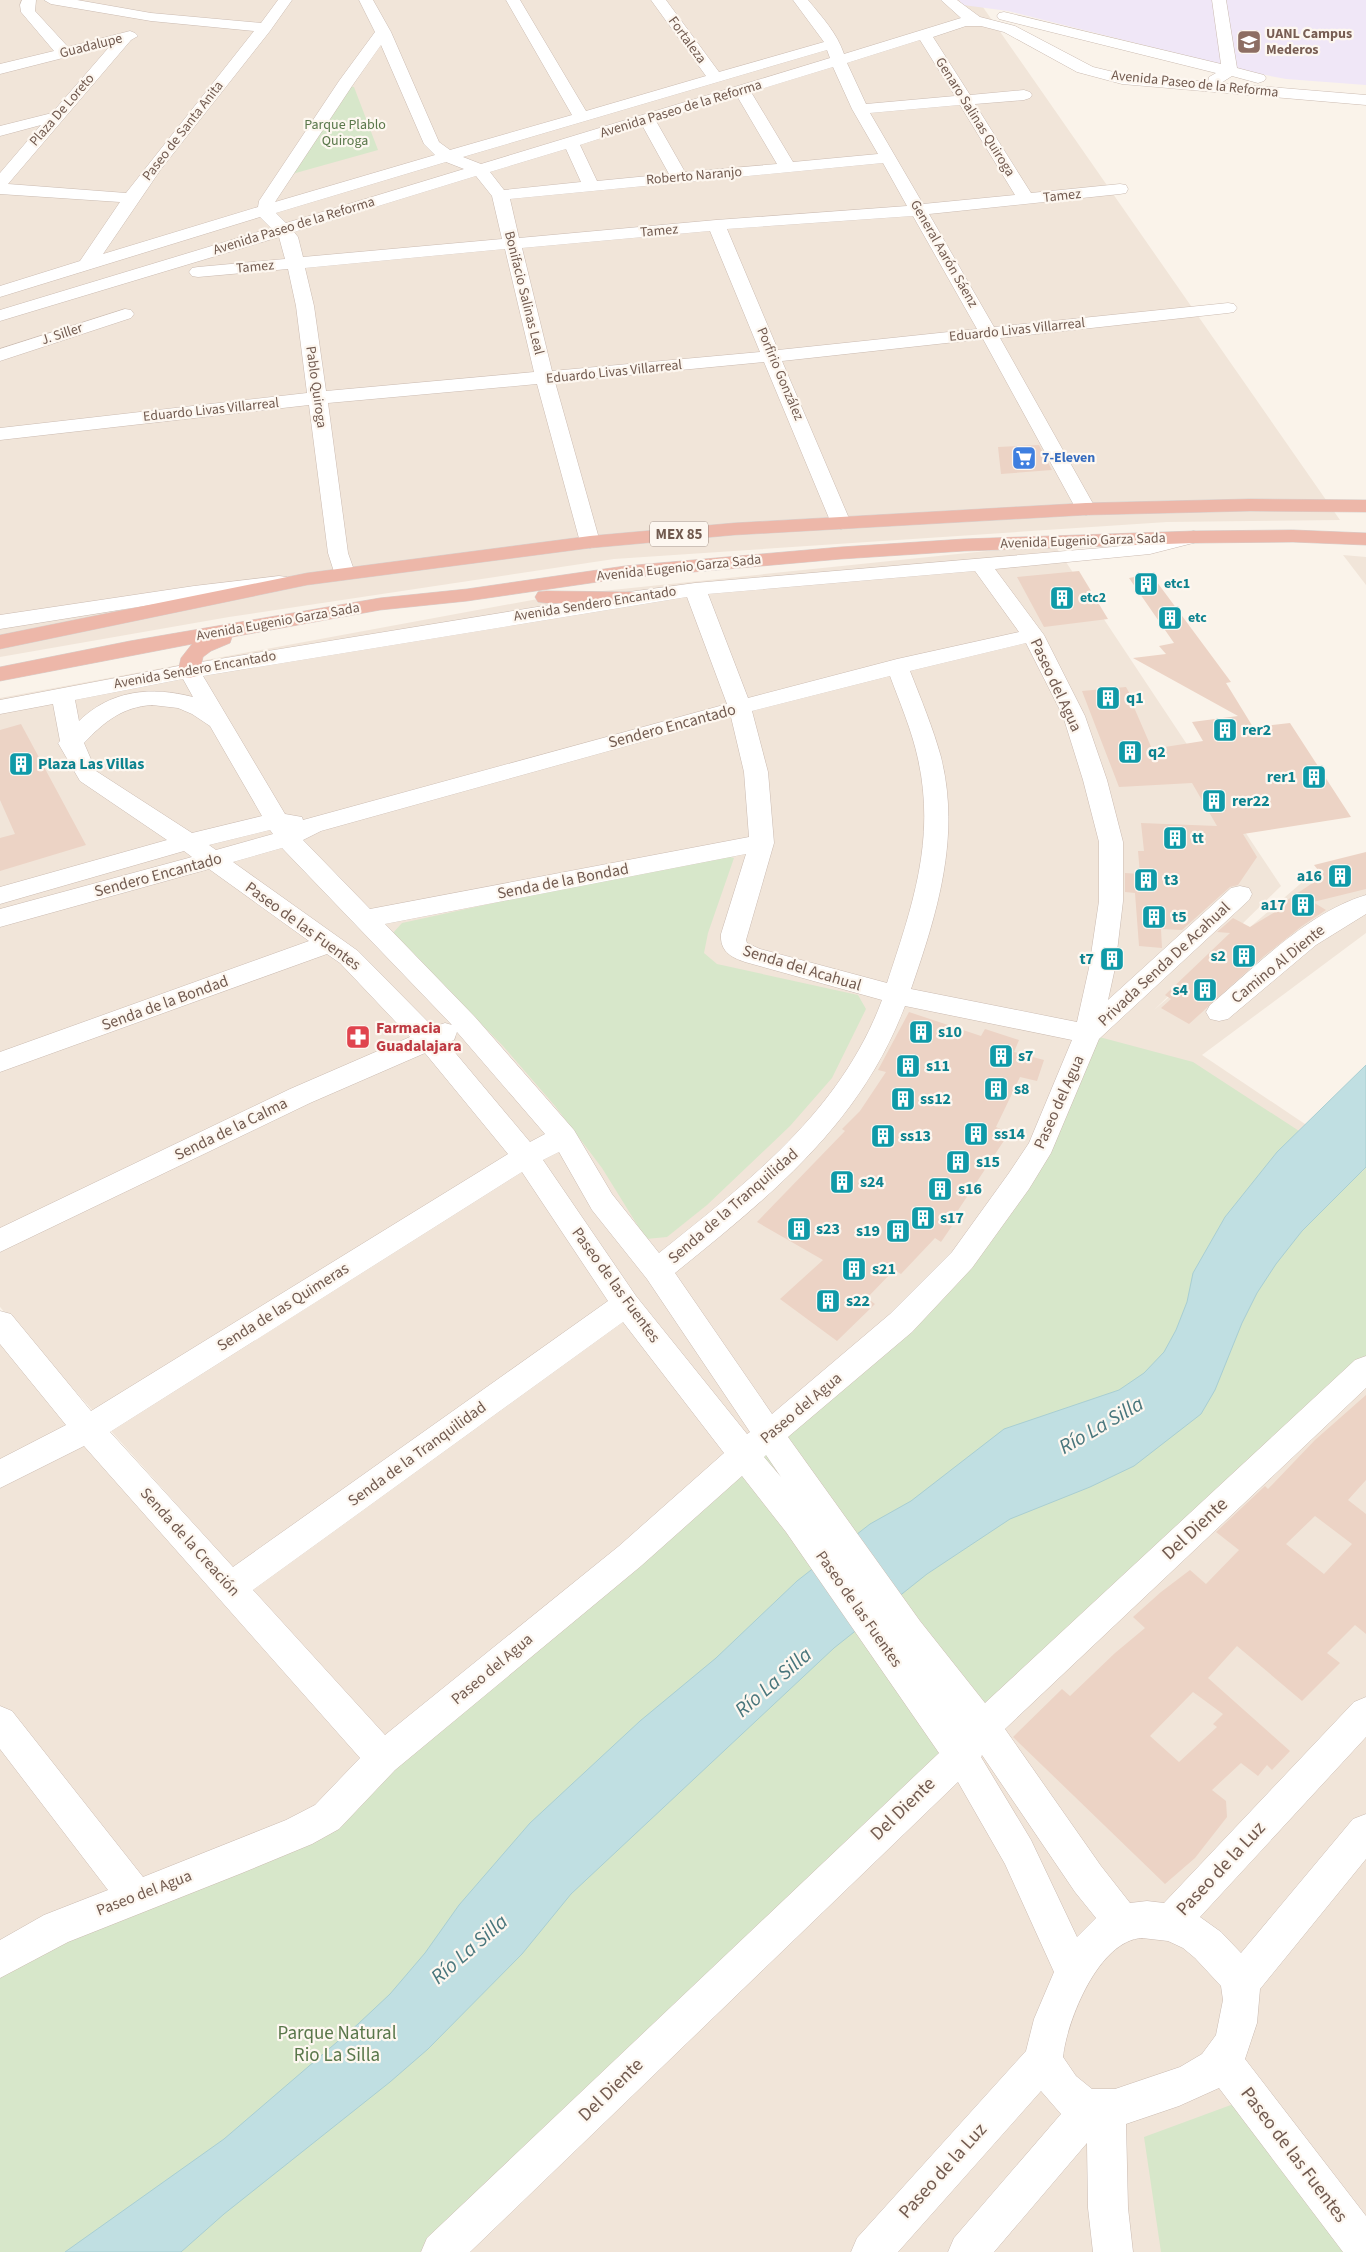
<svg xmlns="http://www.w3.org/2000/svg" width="1366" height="2252" font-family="'Source Sans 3',sans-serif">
<rect width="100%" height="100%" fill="#faf3ea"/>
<path fill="#f1e5d9" d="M0,0H978L1340,520L1167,522L614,559L229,617L0,657Z
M1054,544L1281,886L1154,1010L1307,878L1366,859V933L1202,1055L1366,1165V2252H0V1320L239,1574L0,1307V698L554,596Z
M1343,555L1366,557V585Z"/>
<path fill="#f0e7f7" d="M959,0H1366V85L1286,79L1255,73L1008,11L963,5Z"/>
<path fill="#d7e7ca" d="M347,86L354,87L378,150L285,176Z
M719,854L734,858L708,933L704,953L717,964L858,995L866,1009L832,1078L790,1126L707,1205L667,1237L646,1239L602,1168L555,1106L503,1046L392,934L402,923Z
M1088,1034L1193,1062L1362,1172L1366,1167V1367L934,1764L420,2252H0V1964L313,1818L825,1402L1019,1181Z
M1239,2102L1354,2252H1161L1144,2137Z"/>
<path fill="#c0dfe2" stroke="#a8ced2" d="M1366,1065V1167L1302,1231L1276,1264L1257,1293L1242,1323L1215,1390L1201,1414L1134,1466L1090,1487L1010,1519L927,1574L834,1648L571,1894L522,1954L428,2049L390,2082L224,2214L181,2252H65L224,2139L358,2024L390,1994L425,1953L459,1905L530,1823L640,1721L716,1658L797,1581L870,1524L911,1501L1004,1429L1119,1390L1144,1373L1164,1352L1176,1330L1187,1302L1193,1273L1225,1217L1277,1152Z"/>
<path fill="#ecd3c5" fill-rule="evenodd" d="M1039,445L1052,470L1001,474L998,447Z
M1079,571L1108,619L1044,627L1017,577Z
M1151,574L1231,682L1226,683L1253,727L1290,723L1351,817L1243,834L1257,857L1238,885L1230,887L1182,930L1161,929L1162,948L1139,946L1135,893L1125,892V873L1140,874L1138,851H1144L1141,823L1217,826L1192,783L1119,787L1082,691L1126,687L1136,705H1133L1152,749L1203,741L1192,722L1238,716L1133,658L1166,654L1159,646L1174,643L1129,578Z
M21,724L86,845L0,871V838L15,834L0,800V730Z
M1366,852V889L1313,902L1326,910L1302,926L1263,957L1189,1024L1161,1008L1171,999L1165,995L1230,933L1217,932L1233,918L1250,927L1280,909L1275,911L1274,909L1323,876L1314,865Z
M909,1012L981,1036L985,1029L1019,1040L1014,1052L1044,1060L1037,1081L1020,1077L996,1127L1009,1133L949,1224L952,1226L941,1242L935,1238L901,1274L894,1270L867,1298L875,1304L837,1341L780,1299L823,1260L757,1222L845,1131L842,1129L860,1111L886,1072L878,1070Z
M1366,1395V1480L1348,1500L1366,1514V1634L1355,1625L1327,1653L1340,1663L1302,1701L1237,1646L1208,1678L1290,1751L1272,1770L1267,1765L1258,1776L1241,1763L1212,1790L1226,1801L1227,1817L1195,1858L1165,1884L1013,1737L1062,1689L1070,1696L1115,1653L1145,1628L1133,1617L1161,1592L1190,1570L1206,1584L1239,1550L1216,1532L1265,1486L1268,1489L1315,1440ZM1315,1516L1352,1544L1324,1574L1286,1544ZM1193,1692L1223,1714L1213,1724L1217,1727L1179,1762L1150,1736Z"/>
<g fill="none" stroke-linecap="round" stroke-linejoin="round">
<defs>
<path id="minor" d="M22,0H36L35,11L68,47L130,31L135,33L138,36L131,40L8,184L126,193L254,31L151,21L51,4L44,0H77L151,13L261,23L278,0H292L270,31L161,169L103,254L258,207L259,201L339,81L375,32L359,0H373L391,32L439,142L450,150L572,115L506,0H520L586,111L706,76L651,0H666L719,72L824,42L793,0H808C822,17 837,33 844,54L961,18L941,0H957L980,17L1015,26L1093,67L1122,74L1208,82L1209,77L1216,73L999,19L997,16L999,13L1004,12L1221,64L1212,0H1226L1237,68L1264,75L1266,78L1264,81L1258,83L1232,76L1221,83L1366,95V105L1122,84L1077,72L1004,32L981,26H966L933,37L970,95L1024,90L1030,92L1032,95L1030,98L1024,100L975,104L1031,193L1120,184L1126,185L1128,189L1126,193L1120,194L929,214L994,327L1228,303L1234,304L1237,308L1234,312L1228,313L1000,338L1096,509L1093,513L1086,515L1079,513L1076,509L983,339L782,361L851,523L848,527L841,529L834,527L831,523L764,362L555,382L600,542L597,546L590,548L583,546L580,542L537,384L328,403L348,553L355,573L352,578L344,579L336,578L328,553L309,405L0,440V428L307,393L296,306L288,269L198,277L192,276L189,272L192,268L198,267L285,259L279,237L0,321V310L271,228L260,217L0,297V286L80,261L120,202L0,194V173L41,125L0,136V126L52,113L110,46L0,74V64L54,51L21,12L20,5ZM920,40L955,96L866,104L847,63ZM381,45L424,144L435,155L275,202L352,86ZM827,50L830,58L481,164L463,157ZM833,67L852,109L878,154L793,162L751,92ZM737,96L777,164L685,172L656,121ZM960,105L1015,195L923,204L870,113ZM642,125L669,174L597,181L580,145ZM566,149L581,182L504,190L490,172ZM446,162L464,169L286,223L276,213ZM883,163L907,206L716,220L519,238L510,199ZM476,176L492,196L502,239L303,257L298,237L294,232ZM913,216L977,329L778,350L727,229ZM710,231L760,352L552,371L522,248ZM505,249L534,372L326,391L314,306L305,268Z
M125,309L131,310L134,314L131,318L0,361V349Z
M1194,531L1201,533L1204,537L1201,541L1150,554L995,569L1044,635L1085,716L1107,780L1123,842V901L1115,968L1108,1000L1231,888L1240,886L1249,888L1252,894L1249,900L1099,1039L1051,1153L1029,1189L972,1268L912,1332L788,1437L920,1621L985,1703L1355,1360L1366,1356V1388L1005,1729L1101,1866L1130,1903L1147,1901L1164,1903L1354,1702L1366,1697V1737L1200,1917L1221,1932L1241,1953L1353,1819L1366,1814V1859L1260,1989L1257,2023L1245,2059L1366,2216V2252H1343L1219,2088L1179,2106L1126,2124L1128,2208L1133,2252H1093L1088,2208L1087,2143L994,2252H948L954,2238L1061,2114L1041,2091L898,2252H851L857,2238L1026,2051L1034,2019L1054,1972L1005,1864L958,1782L470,2252H421L427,2238L939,1753L786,1532L742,1476L641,1566L395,1770L339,1829L312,1844L242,1873L68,1942L0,1978V1940L44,1915L108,1890L0,1749V1706L12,1711L143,1877L286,1820L315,1805L360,1758L84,1446L0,1488V1459L66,1425L0,1344V1311L11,1314L91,1411L508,1154L425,1053L310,1103L0,1252V1228L290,1089L410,1037L340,963L327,954L0,1072V1052L309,941L209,869L0,927V909L192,857L184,851L0,904V887L167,840L80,781L58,743L60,741L53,704L0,714V700L189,664L629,592L695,583L1113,547L1150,542ZM975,571L1019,632L897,659L748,698L708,594ZM687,597L727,704L303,820L302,817L285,814L203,676ZM1026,643L1063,716L1083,780L1099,842V901L1089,968L1077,1022L911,989C937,914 961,837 941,757C933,728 921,699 910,671ZM890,676C900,703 912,731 918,759C936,840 912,907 887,983L760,949L747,943L746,940L774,843L768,772L752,711ZM183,679L193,697C151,686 111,690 79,721L75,700ZM152,705L178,708L192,714L210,726L262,816L192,833L96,771L84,743C104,722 122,707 152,705ZM731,717L744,772L749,837L370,909L303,840L321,831ZM270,830L273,834L216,850L209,845ZM282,848L452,1025L445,1023L433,1027L358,951L233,862ZM746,854L721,934C720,951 730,957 745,962L882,1000C841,1111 748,1182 659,1253L612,1194L574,1130L475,1017L385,924ZM905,1006L1072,1040L1029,1143L1009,1173L952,1252L890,1314L772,1414L675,1273C770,1196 860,1125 905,1006ZM457,1032L545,1134L530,1142L447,1043L454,1040ZM559,1152L592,1210L647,1279L750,1432L747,1434L636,1296L543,1160ZM522,1172L608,1301L233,1567L110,1432ZM623,1322L724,1453L619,1546L385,1735L253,1590ZM766,1455L781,1477L764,1457ZM982,1755L1075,1892L1096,1918L1077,1937L1031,1840L981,1757ZM1142,1938L1168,1941L1183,1948L1195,1958L1221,1986L1223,2000L1216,2035L1202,2054L1180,2067L1115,2089H1092L1076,2076L1063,2057C1067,2020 1099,1940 1142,1938Z
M279,576L287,577L290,582L287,587L194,598L0,629V615L194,586Z
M1366,895V914L1316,945L1228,1019L1219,1021L1210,1019L1206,1012L1210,1005C1255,967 1308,912 1366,895Z"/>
<path id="highway" d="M1250,499L1366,500V512L1250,511L1086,515L734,535L590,548L307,585L0,649V635L307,573L590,536L734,523L1086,503Z
M1293,530L1366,533V545L1293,542L1194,543L964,551L841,559L625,578L467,601L380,610L232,637L230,643L211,651L203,657L200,671L197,676L189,678L181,676L178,671L181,658L192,644L0,681V667L130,641L380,598L467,589L625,566L841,547L964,539L1194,531Z
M546,591L629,592L637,593L640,598L637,603L629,604L546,603L538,602L535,597L538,592Z"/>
</defs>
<use href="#minor" stroke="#cbbbb1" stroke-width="1"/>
<use href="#highway" stroke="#d8d1ce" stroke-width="1"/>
<use href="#minor" fill="#fff" fill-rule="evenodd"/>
<use href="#highway" fill="#edb7a9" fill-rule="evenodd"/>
</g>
<defs>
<symbol id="university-square" viewBox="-11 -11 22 22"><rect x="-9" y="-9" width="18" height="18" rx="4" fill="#8d6e63" stroke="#fdf7f0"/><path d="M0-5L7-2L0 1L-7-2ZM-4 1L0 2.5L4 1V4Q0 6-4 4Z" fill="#fff"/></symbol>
<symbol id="supermarket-square" viewBox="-11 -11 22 22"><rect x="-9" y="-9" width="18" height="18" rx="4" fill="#3f7fe0" stroke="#fdf7f0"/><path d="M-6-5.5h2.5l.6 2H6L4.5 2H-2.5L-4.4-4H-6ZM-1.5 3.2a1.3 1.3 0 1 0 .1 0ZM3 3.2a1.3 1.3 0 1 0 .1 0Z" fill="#fff"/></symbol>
<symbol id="building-square" viewBox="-11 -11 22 22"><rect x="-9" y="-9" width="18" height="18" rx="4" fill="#0f9aa8" stroke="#fdf7f0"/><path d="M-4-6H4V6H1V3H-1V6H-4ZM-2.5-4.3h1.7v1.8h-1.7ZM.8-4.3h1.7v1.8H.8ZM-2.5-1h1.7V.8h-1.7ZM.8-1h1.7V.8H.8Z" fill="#fff"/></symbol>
<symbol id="pharmacy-square" viewBox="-11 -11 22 22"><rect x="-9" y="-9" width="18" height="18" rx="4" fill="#e0444e" stroke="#fdf7f0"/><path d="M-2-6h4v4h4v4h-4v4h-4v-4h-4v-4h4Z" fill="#fff"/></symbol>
</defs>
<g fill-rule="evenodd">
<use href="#university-square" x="1235" y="28" width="28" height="28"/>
<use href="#supermarket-square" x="1010" y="444" width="28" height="28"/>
<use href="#building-square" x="1132" y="570" width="28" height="28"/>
<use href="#building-square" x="1048" y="584" width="28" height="28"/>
<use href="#building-square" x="1156" y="604" width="28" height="28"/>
<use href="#building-square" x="1094" y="684" width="28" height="28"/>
<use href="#building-square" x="1211" y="716" width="28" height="28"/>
<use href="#building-square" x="1116" y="738" width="28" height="28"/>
<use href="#building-square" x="7" y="750" width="28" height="28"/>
<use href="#building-square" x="1300" y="763" width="28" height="28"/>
<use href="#building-square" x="1200" y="787" width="28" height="28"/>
<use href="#building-square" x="1161" y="824" width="28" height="28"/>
<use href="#building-square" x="1326" y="862" width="28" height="28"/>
<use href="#building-square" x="1132" y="866" width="28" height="28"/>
<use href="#building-square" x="1289" y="891" width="28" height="28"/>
<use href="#building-square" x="1140" y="903" width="28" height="28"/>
<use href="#building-square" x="1230" y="942" width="28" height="28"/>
<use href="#building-square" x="1098" y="945" width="28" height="28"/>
<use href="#building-square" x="1191" y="976" width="28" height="28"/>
<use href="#building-square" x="907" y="1018" width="28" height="28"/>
<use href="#pharmacy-square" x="344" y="1023" width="28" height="28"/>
<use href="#building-square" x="987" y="1042" width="28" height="28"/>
<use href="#building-square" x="894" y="1052" width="28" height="28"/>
<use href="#building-square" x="982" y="1075" width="28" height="28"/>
<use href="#building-square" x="889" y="1085" width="28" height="28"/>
<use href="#building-square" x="962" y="1120" width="28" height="28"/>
<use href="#building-square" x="869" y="1122" width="28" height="28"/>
<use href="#building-square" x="944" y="1148" width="28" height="28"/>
<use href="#building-square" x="828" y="1168" width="28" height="28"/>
<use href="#building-square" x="926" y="1175" width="28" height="28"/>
<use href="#building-square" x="909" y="1204" width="28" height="28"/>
<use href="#building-square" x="785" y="1215" width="28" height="28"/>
<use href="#building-square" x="884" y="1217" width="28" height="28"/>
<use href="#building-square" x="840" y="1255" width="28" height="28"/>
<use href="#building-square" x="814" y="1287" width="28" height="28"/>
</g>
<g text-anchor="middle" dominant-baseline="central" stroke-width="4.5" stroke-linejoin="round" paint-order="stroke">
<g font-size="14" font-weight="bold" fill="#785e54" stroke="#fdf7f0" text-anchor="start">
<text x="1266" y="34">UANL Campus<tspan x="1266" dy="16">Mederos</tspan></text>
</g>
<g font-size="14" fill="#725b50" stroke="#fdf7f0">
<text transform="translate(687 40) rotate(54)">Fortaleza</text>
<text transform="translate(91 46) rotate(-14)">Guadalupe</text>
<text transform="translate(1195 84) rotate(6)">Avenida Paseo de la Reforma</text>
<text transform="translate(681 109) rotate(-17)">Avenida Paseo de la Reforma</text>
<text transform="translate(62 110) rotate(-49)">Plaza De Loreto</text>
<text transform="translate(975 117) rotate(58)">Genaro Salinas Quiroga</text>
<text transform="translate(183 131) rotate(-52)">Paseo de Santa Anita</text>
<text transform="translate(694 176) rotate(-5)">Roberto Naranjo</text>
<text transform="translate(1062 196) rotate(-6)">Tamez</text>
<text transform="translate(294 226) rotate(-17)">Avenida Paseo de la Reforma</text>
<text transform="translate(659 231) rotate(-5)">Tamez</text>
<text transform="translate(944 254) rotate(60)">General Aarón Sáenz</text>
<text transform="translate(255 267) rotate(-5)">Tamez</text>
<text transform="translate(524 293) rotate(76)">Bonifacio Salinas Leal</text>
<text transform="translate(1017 330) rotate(-6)">Eduardo Livas Villarreal</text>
<text transform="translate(62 334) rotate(-18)">J. Siller</text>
<text transform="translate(614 372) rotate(-6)">Eduardo Livas Villarreal</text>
<text transform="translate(780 374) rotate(67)">Porfirio González</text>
<text transform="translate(316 387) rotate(82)">Pablo Quiroga</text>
<text transform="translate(211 410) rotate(-6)">Eduardo Livas Villarreal</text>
<text transform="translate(1083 541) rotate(-2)">Avenida Eugenio Garza Sada</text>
<text transform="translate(679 568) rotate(-6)">Avenida Eugenio Garza Sada</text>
<text transform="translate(595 604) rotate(-9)">Avenida Sendero Encantado</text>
<text transform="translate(278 622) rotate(-10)">Avenida Eugenio Garza Sada</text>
<text transform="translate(195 670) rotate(-10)">Avenida Sendero Encantado</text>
</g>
<g font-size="14" fill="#59774a" stroke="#fdf7f0">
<text x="345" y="125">Parque Plablo<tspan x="345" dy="16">Quiroga</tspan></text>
</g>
<g font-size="14" font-weight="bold" fill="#366cbe" stroke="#fdf7f0" text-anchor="start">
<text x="1042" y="458">7-Eleven</text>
</g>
<g font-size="14" font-weight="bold" fill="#0d838f" stroke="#fdf7f0" text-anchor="start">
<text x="1164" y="584">etc1</text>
<text x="1080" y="598">etc2</text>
<text x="1188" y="618">etc</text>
</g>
<rect fill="#fdf7f0" stroke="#9c8a80" stroke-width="1" x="650" y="521.5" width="58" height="25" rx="4"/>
<g font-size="15" font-weight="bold" fill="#725b50">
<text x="679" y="534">MEX 85</text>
</g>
<g font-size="16" fill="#725b50" stroke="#fdf7f0">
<text transform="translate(1056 685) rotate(65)">Paseo del Agua</text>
<text transform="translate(672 726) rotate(-15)">Sendero Encantado</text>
<text transform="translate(158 875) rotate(-15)">Sendero Encantado</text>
<text transform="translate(563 881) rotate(-11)">Senda de la Bondad</text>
<text transform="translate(303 926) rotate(36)">Paseo de las Fuentes</text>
<text transform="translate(1164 964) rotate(-43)">Privada Senda De Acahual</text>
<text transform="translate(1278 964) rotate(-39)">Camino Al Diente</text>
<text transform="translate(802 968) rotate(17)">Senda del Acahual</text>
<text transform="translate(165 1003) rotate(-20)">Senda de la Bondad</text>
<text transform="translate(1059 1102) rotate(-66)">Paseo del Agua</text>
<text transform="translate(231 1129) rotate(-26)">Senda de la Calma</text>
<text transform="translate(733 1206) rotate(-41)">Senda de la Tranquilidad</text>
<text transform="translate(616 1285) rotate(54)">Paseo de las Fuentes</text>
<text transform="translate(283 1307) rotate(-32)">Senda de las Quimeras</text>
<text transform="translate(801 1408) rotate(-40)">Paseo del Agua</text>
<text transform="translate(417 1454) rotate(-36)">Senda de la Tranquilidad</text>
<text transform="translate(190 1542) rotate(48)">Senda de la Creación</text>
<text transform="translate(859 1609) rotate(55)">Paseo de las Fuentes</text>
<text transform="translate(492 1669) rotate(-40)">Paseo del Agua</text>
<text transform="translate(144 1893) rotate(-21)">Paseo del Agua</text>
</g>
<g font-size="16" font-weight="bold" fill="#0d838f" stroke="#fdf7f0" text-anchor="start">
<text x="1126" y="698">q1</text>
<text x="1242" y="730">rer2</text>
<text x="1148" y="752">q2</text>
<text x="38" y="764">Plaza Las Villas</text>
<text x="1296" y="777" text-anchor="end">rer1</text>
<text x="1232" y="801">rer22</text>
<text x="1192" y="838">tt</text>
<text x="1322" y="876" text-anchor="end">a16</text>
<text x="1164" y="880">t3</text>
<text x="1286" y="905" text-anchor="end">a17</text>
<text x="1172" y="917">t5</text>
<text x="1226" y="956" text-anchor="end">s2</text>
<text x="1094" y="959" text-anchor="end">t7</text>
<text x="1188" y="990" text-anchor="end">s4</text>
<text x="938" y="1032">s10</text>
<text x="1018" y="1056">s7</text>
<text x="926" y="1066">s11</text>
<text x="1014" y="1089">s8</text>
<text x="920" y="1099">ss12</text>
<text x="994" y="1134">ss14</text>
<text x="900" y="1136">ss13</text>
<text x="976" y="1162">s15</text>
<text x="860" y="1182">s24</text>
<text x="958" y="1189">s16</text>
<text x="940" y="1218">s17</text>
<text x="816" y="1229">s23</text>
<text x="880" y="1231" text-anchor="end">s19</text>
<text x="872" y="1269">s21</text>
<text x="846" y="1301">s22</text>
</g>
<g font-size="16" font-weight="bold" fill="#be3a42" stroke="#fdf7f0" text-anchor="start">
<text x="376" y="1028">Farmacia<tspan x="376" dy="18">Guadalajara</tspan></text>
</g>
<g font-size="19" fill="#725b50" stroke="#fdf7f0">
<text transform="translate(1195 1529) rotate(-43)">Del Diente</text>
<text transform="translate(903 1809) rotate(-44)">Del Diente</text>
<text transform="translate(1221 1869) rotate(-47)">Paseo de la Luz</text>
<text transform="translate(611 2090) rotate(-44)">Del Diente</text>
<text transform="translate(1294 2155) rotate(53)">Paseo de las Fuentes</text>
<text transform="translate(943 2171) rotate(-48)">Paseo de la Luz</text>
</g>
<g font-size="19" fill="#59774a" stroke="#fdf7f0">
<text x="337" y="2033">Parque Natural<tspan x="337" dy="22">Rio La Silla</tspan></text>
</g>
<g font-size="21" font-style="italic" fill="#49767c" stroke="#fdf7f0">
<text transform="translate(1101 1425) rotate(-30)">Río La Silla</text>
<text transform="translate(773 1682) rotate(-41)">Río La Silla</text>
<text transform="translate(469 1949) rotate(-41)">Río La Silla</text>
</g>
</g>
</svg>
